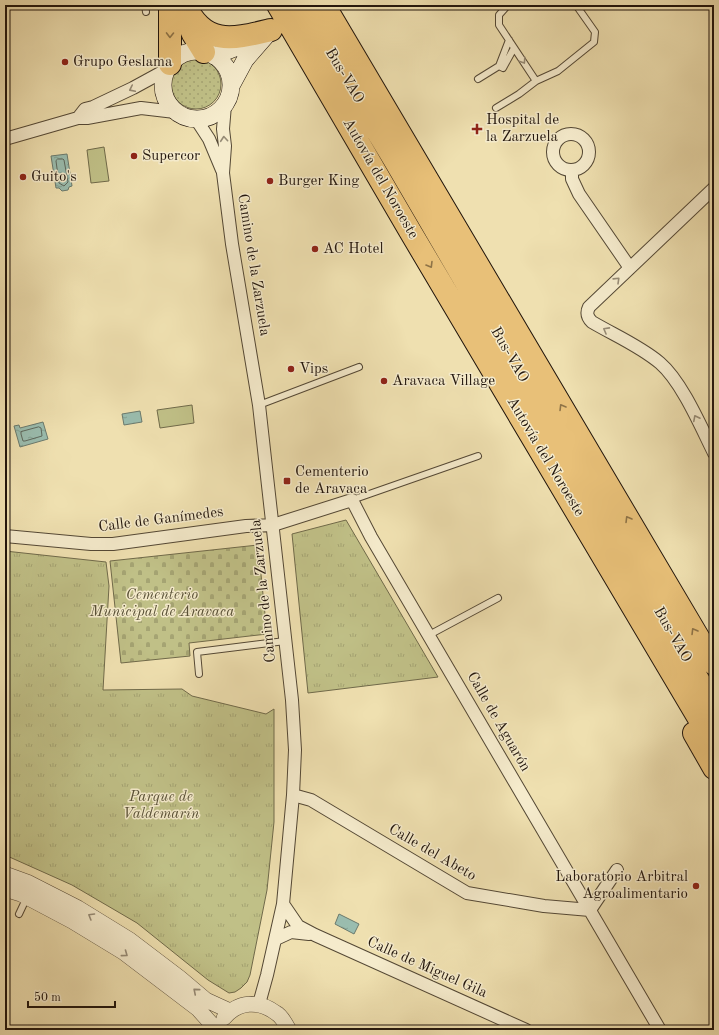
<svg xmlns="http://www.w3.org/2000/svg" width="719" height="1035" font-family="'Old Standard TT',serif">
<defs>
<pattern id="grass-dots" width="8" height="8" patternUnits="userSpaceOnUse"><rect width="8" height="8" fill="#c0c087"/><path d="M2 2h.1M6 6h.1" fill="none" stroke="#a5a473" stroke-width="1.8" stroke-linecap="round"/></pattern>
<pattern id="cemetery-stones" width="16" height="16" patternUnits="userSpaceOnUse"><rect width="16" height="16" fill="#c0c087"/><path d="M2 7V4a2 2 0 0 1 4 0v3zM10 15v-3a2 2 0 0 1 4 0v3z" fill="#a5a473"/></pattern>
<pattern id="park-tufts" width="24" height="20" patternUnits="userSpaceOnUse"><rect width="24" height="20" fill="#c0c087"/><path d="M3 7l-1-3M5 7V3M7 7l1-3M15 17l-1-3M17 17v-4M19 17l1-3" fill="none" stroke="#a5a473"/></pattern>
<pattern id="water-ripples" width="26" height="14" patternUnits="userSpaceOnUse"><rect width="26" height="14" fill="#9abdaf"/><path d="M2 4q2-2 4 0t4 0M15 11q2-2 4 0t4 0" fill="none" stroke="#84a295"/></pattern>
</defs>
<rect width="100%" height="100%" fill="#efe0b0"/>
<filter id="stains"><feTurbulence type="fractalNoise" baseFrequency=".005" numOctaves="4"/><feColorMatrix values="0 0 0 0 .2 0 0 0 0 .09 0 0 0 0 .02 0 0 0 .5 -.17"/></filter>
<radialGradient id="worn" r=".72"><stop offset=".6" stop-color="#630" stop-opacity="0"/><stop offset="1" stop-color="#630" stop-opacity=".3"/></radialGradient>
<path fill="url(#grass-dots)" stroke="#706a4a" d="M171 84a25 25 0 1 1 50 0a25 25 0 1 1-50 0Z"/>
<path fill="url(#cemetery-stones)" stroke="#706a4a" d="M258,545L267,634L189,643L190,656L121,663L110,561Z"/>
<path fill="url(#park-tufts)" stroke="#706a4a" d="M346,520L438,677L308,693L292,534Z
M5,551L106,562L109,586L103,690L182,689L192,696L266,714L274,709V822L267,890L250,975L247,982L241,988L235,992L229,993L208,980L137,923L72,885L5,855Z"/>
<path fill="#c0c087" stroke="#706a4a" d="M104,147L109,181L91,183L87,150Z
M192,405L194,423L160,428L157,410Z"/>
<path fill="url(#water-ripples)" stroke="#6a7a6e" d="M67,154L72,186L69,187L68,190L62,191L59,188H56L51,156Z
M140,411L142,422L124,425L122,414Z
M43,422L48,439L20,447L14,426L19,425L20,428Z
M339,914L359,924L354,934L335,924Z"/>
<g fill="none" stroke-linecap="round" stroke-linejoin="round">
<path stroke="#5e695e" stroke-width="1" d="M58,159H63L64,160L68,182L64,186L59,183L56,161Z
M39,427L41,428L42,436L25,441H23L21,434V432Z"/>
<defs>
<path id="service" d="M145,5L146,12
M508,5L499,15V25L536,81L558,71L594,42L595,32L576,5
M499,66L503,68L514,48
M478,79L499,66L509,40
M496,108L519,94L536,81
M259,405L359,367
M352,500L478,456
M429,635L498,598
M199,674L197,652L285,641
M19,914L27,897"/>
<path id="minor" d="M225,105L223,129L225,146L223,173L232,244L259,405L292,700L295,750L293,795L283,904L267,975L259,1004
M78,118L85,109L93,107L133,88L166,70
M196,119L209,139L222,170
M553 152a18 18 0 1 1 36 0a18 18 0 1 1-36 0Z
M5,139L78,118H87L141,108L175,112
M572,170V179L579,194L630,268
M714,188L589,307C586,313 587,317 592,322C614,335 640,346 660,363C682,382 701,427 714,453
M5,536L91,544H113L246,526L273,525L352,500L371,537L660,1030
M293,795L311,800L467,893L544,906L590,910
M283,904L298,926L315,935L526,1030
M590,910L617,870
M276,939L291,932L309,934"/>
<path id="tertiary" d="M5,874L27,882L78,908L130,940L180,978L206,1000L230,1011
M5,889L21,894L72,921L123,952L198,1009L216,1029
M224,1018C238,1001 259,1000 276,1013C282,1016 286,1025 289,1030"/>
<path id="secondary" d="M163 85a34 34 0 1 1 68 0a34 34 0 1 1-68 0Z
M214,56L237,47L255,38
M231,86L245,60L271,30"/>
<path id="motorway" d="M185,5C205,47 233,39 271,30
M278,5L410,231L714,744
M301,5L394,159L714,707
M324,5L714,664
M186,18L193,34L204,52
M170,64V5
M694,733L714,768"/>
</defs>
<use href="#service" stroke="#544835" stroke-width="8"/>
<use href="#minor" stroke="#544835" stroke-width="14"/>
<use href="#tertiary" stroke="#544835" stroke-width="16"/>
<use href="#secondary" stroke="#21150c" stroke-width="18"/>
<use href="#motorway" stroke="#21150c" stroke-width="24"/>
<use href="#service" stroke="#f5ebcc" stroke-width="6"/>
<use href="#minor" stroke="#f5ebcc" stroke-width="12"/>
<use href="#tertiary" stroke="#f5ebcc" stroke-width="15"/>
<use href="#secondary" stroke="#f5ebcc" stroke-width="17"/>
<use href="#motorway" stroke="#e8c078" stroke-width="22"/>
</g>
<defs><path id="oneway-chevron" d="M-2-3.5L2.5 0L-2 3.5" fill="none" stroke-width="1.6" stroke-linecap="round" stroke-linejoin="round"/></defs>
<g stroke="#8e7347">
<use href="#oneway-chevron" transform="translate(170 35) rotate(91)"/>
<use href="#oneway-chevron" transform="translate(430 265) rotate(59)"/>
<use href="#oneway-chevron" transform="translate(562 407) rotate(-121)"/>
<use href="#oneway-chevron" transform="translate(628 519) rotate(-121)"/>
<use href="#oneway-chevron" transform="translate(694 631) rotate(-121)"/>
</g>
<g stroke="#968b76">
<use href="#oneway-chevron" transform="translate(523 61) rotate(57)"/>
<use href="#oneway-chevron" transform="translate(132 89) rotate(154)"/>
<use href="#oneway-chevron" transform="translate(224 139) rotate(-95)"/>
<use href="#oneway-chevron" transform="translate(617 280) rotate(-44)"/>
<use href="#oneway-chevron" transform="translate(606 330) rotate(-151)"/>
<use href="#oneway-chevron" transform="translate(696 418) rotate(-117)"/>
<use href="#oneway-chevron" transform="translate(91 916) rotate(-149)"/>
<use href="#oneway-chevron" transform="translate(125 954) rotate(36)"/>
<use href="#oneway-chevron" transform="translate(196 991) rotate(-140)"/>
</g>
<g fill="#8f2418" stroke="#f5ebcc" stroke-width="1.5">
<circle cx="65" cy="62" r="4"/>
<path d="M475 123h4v4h4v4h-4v4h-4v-4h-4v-4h4z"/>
<circle cx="134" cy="156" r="4"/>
<circle cx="23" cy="177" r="4"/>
<circle cx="270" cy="181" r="4"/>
<circle cx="315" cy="249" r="4"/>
<circle cx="291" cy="369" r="4"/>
<circle cx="384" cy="381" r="4"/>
<rect x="283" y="477" width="8" height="8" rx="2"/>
<circle cx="696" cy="886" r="4"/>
</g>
<g text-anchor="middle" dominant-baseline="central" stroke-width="3" stroke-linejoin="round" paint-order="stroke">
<g font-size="15" fill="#21150c" stroke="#f5ebcc" text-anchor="start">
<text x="73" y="62">Grupo Geslama</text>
<text x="486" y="120">Hospital de<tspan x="486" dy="17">la Zarzuela</tspan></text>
<text x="142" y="156">Supercor</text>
<text x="31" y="177">Guito's</text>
<text x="278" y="181">Burger King</text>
<text x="323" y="249">AC Hotel</text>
<text x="299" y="369">Vips</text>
<text x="392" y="381">Aravaca Village</text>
<text x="295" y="472">Cementerio<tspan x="295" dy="17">de Aravaca</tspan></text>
<text x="688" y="877" text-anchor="end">Laboratorio Arbitral<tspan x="688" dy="17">Agroalimentario</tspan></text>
</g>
<g font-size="15" fill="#21150c" stroke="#f5ebcc">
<text transform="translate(344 76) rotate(59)">Bus-VAO</text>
<text transform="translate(380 179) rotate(60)">Autovía del Noroeste</text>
<text transform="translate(253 265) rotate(81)">Camino de la Zarzuela</text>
<text transform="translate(509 355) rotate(60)">Bus-VAO</text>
<text transform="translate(545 457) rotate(59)">Autovía del Noroeste</text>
<text transform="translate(161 520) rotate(-7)">Calle de Ganímedes</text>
<text transform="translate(264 591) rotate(-96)">Camino de la Zarzuela</text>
<text transform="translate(672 635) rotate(60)">Bus-VAO</text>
<text transform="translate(498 722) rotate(60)">Calle de Aguarón</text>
<text transform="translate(432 853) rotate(30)">Calle del Abeto</text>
<text transform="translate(427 968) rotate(24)">Calle de Miguel Gila</text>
</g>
<g font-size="15" font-style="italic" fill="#595137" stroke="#f5ebcc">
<text x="162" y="595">Cementerio<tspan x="162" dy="17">Municipal de Aravaca</tspan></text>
<text x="161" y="797">Parque de<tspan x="161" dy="17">Valdemarín</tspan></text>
</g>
</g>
<rect width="719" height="1035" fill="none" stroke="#efe0b0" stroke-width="20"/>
<rect x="6" y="6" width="707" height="1023" fill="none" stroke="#21150c" stroke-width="2"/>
<rect x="10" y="10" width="699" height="1015" fill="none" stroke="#21150c"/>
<path d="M28 1001v6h87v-6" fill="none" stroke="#21150c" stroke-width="2"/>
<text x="34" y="1001" font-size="12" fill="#21150c" stroke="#f5ebcc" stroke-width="3" paint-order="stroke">50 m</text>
<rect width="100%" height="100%" filter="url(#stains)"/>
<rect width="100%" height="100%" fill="url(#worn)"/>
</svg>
